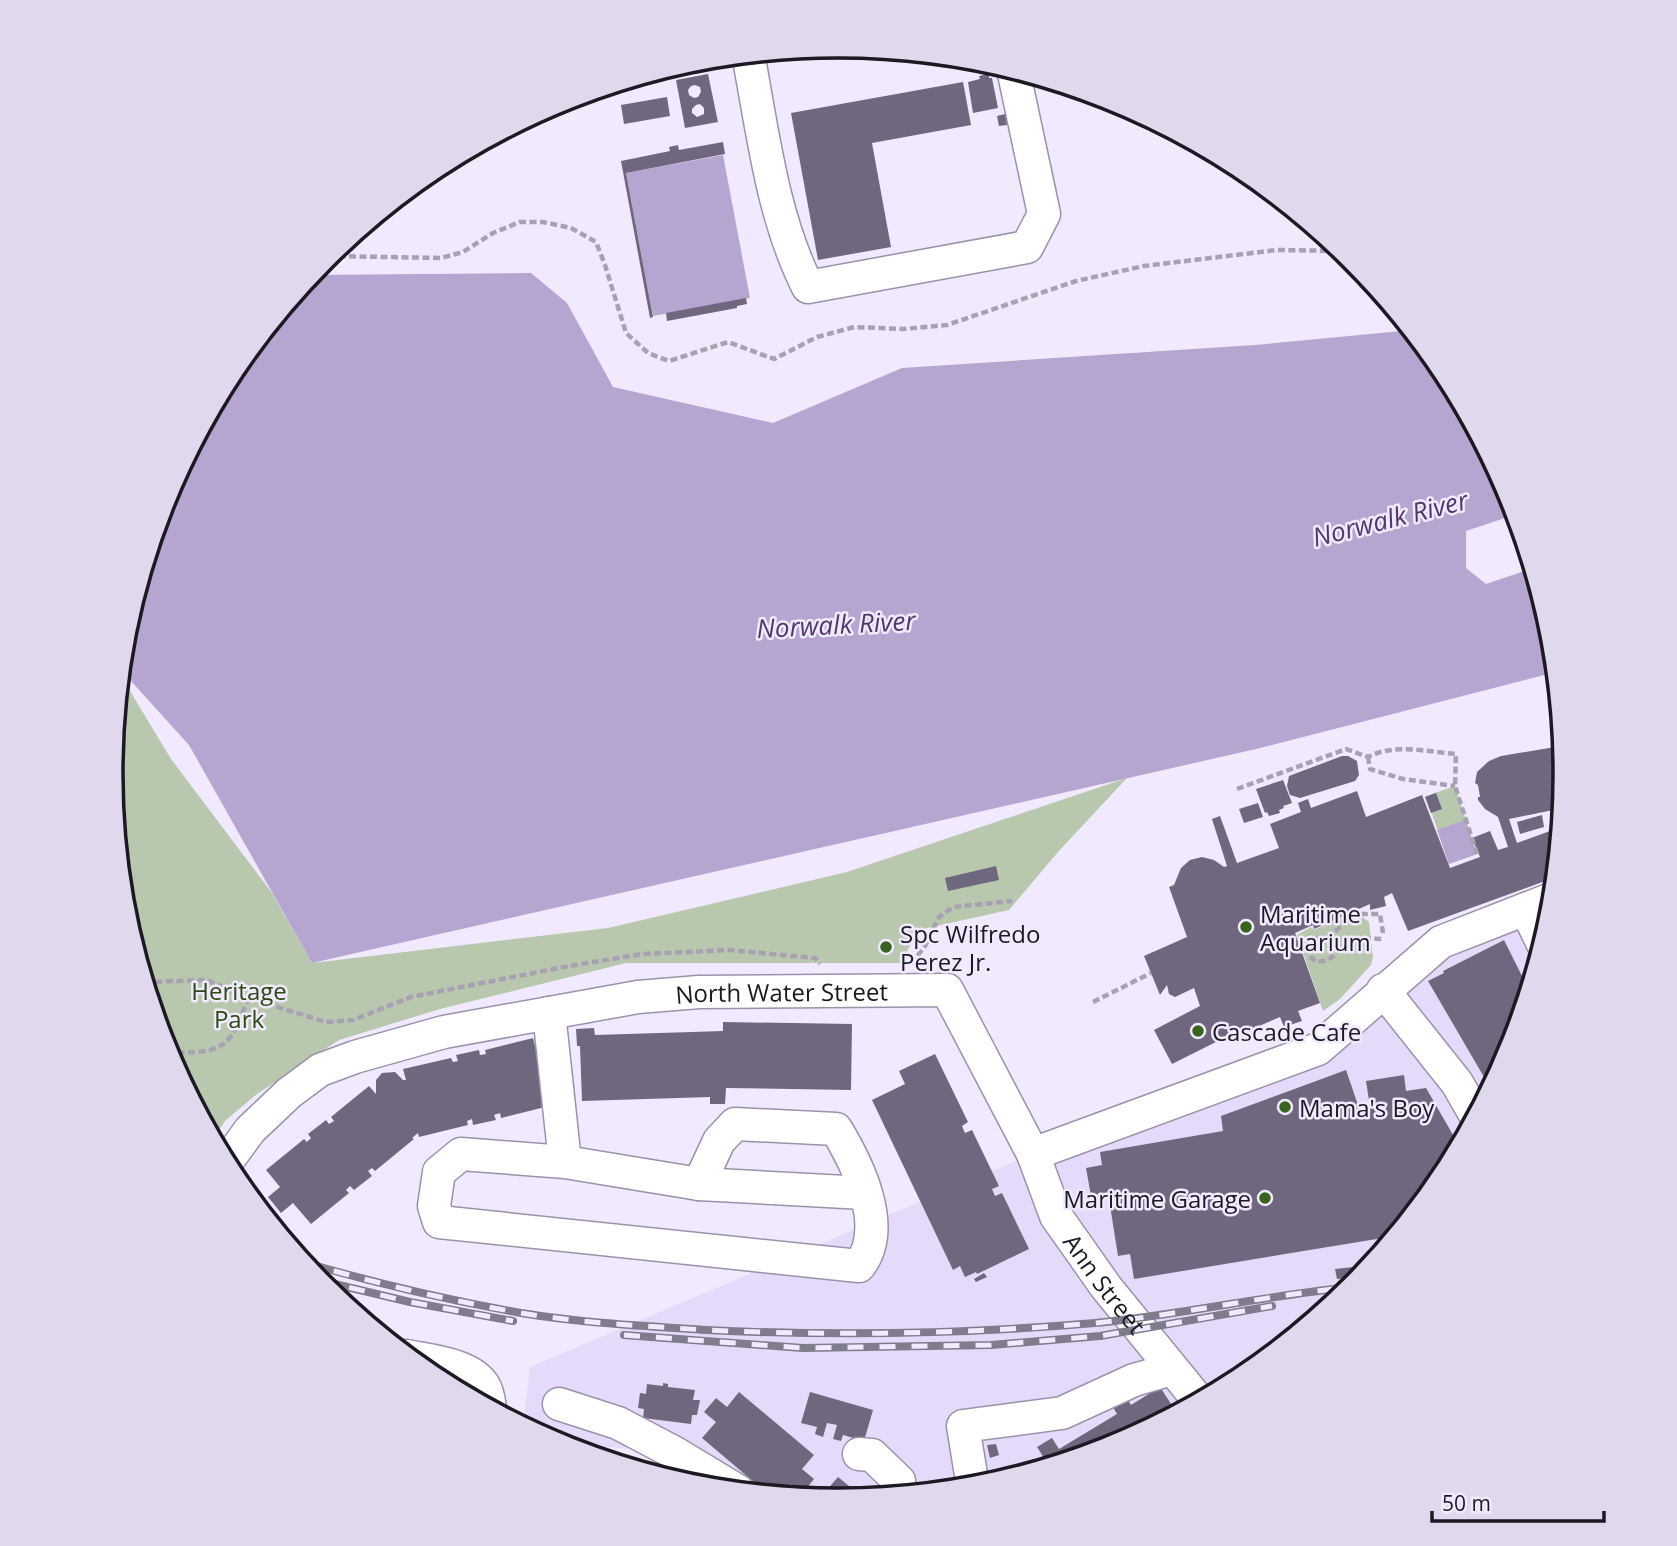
<svg xmlns="http://www.w3.org/2000/svg" width="1677" height="1546" font-family="'Open Sans',sans-serif">
<rect width="100%" height="100%" fill="#f1e9fe"/>
<path fill="#e6dafb" d="M1552,915L1510,1052L1443,1178L1353,1288L1242,1378L1117,1445L980,1487L838,1500L738,1491L675,1453L553,1442L523,1425L530,1367L1033,1154L1318,1049L1441,942Z"/>
<path fill="#b7c8ae" d="M121,676L171,759L272,893L312,963L608,928L847,872L1127,778L1058,852L1009,910L918,930L901,963H626L440,1009L339,1040L257,1094L225,1121L213,1139L166,1051L125,915L111,773Z
M1455,786L1477,854L1449,864L1426,796Z
M1344,916H1361L1369,922L1373,957L1371,965L1340,999L1323,1011L1297,935L1311,927L1314,930Z"/>
<path fill="#b6a5d0" d="M723,155L750,298L653,316L626,173Z
M531,273L567,303L613,387L773,423L902,368L1255,345L1412,330L1444,369L1511,495L1552,631L1556,672L1256,749L312,963L189,745L121,670L125,631L167,494L234,368L311,275Z
M1465,820L1477,854L1449,864L1437,830Z"/>
<path fill="#f1e9fe" d="M1517,514L1533,568L1486,584L1466,568V531Z"/>
<path fill="#6f677d" fill-rule="evenodd" d="M708,74L718,122L685,128L676,80ZM695,85L700,87L701,92L698,97L694,98L689,95L688,90L691,86ZM700,104L704,108V114L697,117L692,113V109L696,105Z
M989,74V78H992L998,108L973,113L968,82L980,79L979,76Z
M963,82L971,125L872,143L891,247L818,260L791,113Z
M667,97L670,116L624,124L621,105Z
M1005,114L1007,125L999,126L997,116Z
M723,142L725,154L626,173L653,317L650,318L621,161L670,151L669,147L678,145L679,150Z
M746,298L747,304L737,306V308L667,321L666,313Z
M1555,747H1563L1566,773L1563,808L1509,819L1517,843L1561,827L1556,877L1408,931L1392,893L1384,897L1386,906L1370,910V904L1314,929L1313,925L1295,933L1320,1003L1298,1011L1302,1021L1284,1027L1280,1017L1238,1035L1237,1032L1215,1040L1216,1042L1172,1064L1154,1030L1200,1006L1194,988L1175,997L1169,994L1167,985L1160,995L1144,956L1187,937L1169,887L1174,885L1181,868L1190,860L1202,857L1214,860L1224,867L1227,866L1212,819L1220,816L1237,863L1279,848L1270,824L1301,812L1298,803L1308,799L1311,808L1357,791L1366,817L1422,795L1450,868L1480,857L1472,838L1490,831L1498,850L1508,847L1498,817L1485,809L1478,800V797H1480L1478,785L1475,783L1477,772L1489,761L1501,756Z
M1342,756H1348L1357,761L1359,775L1355,781L1300,798L1290,795L1287,786L1289,776Z
M1283,780L1292,803L1283,806L1284,808L1279,810L1280,813L1269,816L1267,812L1265,813L1256,789Z
M1436,793L1442,809L1431,813L1425,797Z
M1258,803L1263,817L1244,823L1239,809Z
M1542,815L1544,827L1520,834L1517,822Z
M996,866L999,880L948,891L945,878Z
M1504,940L1529,990L1510,1052L1491,1089L1428,981L1444,973L1443,971Z
M723,1022L852,1024L851,1090L726,1088L725,1104H710V1097L582,1101L580,1046H577L576,1029L594,1028L595,1035L723,1031Z
M533,1038L549,1106L501,1118L500,1113L494,1115L496,1120L473,1125L472,1119L467,1121L468,1125L419,1137L418,1133L412,1138L414,1139L375,1171L372,1168L368,1171L372,1176L354,1190L350,1186L346,1190L349,1193L311,1224L293,1203L281,1213L268,1197L280,1187L266,1170L304,1139L307,1142L311,1138L308,1134L326,1120L329,1124L334,1121L331,1117L369,1086L376,1094V1080L382,1073L395,1072L403,1080H406L403,1069L451,1058L453,1062L458,1061L456,1055L479,1050L480,1055L486,1054L485,1050Z
M935,1054L968,1122L962,1126L965,1133L972,1130L999,1186L992,1189L995,1196L1002,1193L1029,1249L977,1274L976,1272L965,1277L960,1266L953,1270L872,1100L905,1084L899,1071Z
M1346,1070L1359,1108L1370,1107L1366,1081L1404,1075L1406,1091L1426,1088L1460,1147L1443,1178L1395,1236L1134,1279L1130,1254L1118,1256L1108,1193L1091,1196L1086,1168L1102,1165L1100,1152L1223,1131L1221,1116Z
M1363,1266L1362,1276L1337,1279L1335,1269Z
M984,1273L987,1277L976,1282L974,1279Z
M663,1383L668,1384V1387L695,1390L693,1400H700L697,1415H692L691,1424L643,1418L644,1409L638,1408L640,1393L646,1394L647,1384L663,1386Z
M1160,1387L1177,1413L1117,1445L1016,1476L1044,1458L1037,1447L1052,1438L1059,1449L1117,1414L1110,1402L1124,1393L1131,1405Z
M739,1392L814,1455L802,1469L814,1479L802,1494L790,1484L781,1495L768,1494L702,1438L716,1422L704,1412L716,1398L727,1407Z
M810,1392L873,1410L864,1441L843,1435L841,1441L833,1439L837,1425L827,1423L823,1437L815,1434L817,1427L801,1423Z
M996,1444L999,1455L990,1458L987,1445Z
M838,1477L854,1490L846,1500L819,1499Z"/>
<g fill="none" stroke-linecap="round" stroke-linejoin="round">
<defs>
<g id="minor">
<path d="M748,54C763,132 772,216 808,287L1027,247L1044,214L1013,69"/>
<path d="M1526,909L1543,944"/>
<path d="M1383,990L1457,1083L1476,1116"/>
<path d="M549,1013L565,1162L461,1154L439,1172L434,1206L439,1222L859,1266C889,1228 858,1165 836,1129L735,1124L719,1141L699,1184L565,1162"/>
<path d="M1033,1154L1318,1049L1441,942L1554,898"/>
<path id="s1" d="M226,1163L250,1130L289,1093L320,1070L355,1057L444,1032L638,997L699,992L947,990L1033,1154L1056,1216L1106,1287L1199,1401"/>
<path d="M699,1184L864,1193"/>
<path d="M407,1356C430,1361 471,1364 484,1386C488,1392 489,1401 490,1408"/>
<path d="M559,1404L618,1423L675,1453L738,1491"/>
<path d="M859,1454L872,1455L899,1481L900,1494"/>
<path d="M973,1487L963,1426L1062,1413L1134,1380L1172,1369"/>
</g>
</defs>
<use href="#minor" stroke="#9b92aa" stroke-width="35"/>
<path stroke="#a7a1b2" stroke-width="4.5" stroke-dasharray="7 3.5" stroke-linecap="butt" d="M328,256L441,258L463,252L493,233L520,222H543L571,228L596,242L605,265L626,333L648,353L669,361L728,342L774,359L817,337L854,327L903,329L947,325L1076,281L1144,266L1277,250L1344,251
M1368,757L1370,769L1403,779L1455,786
M1237,789L1346,749L1368,757C1393,743 1429,752 1456,754L1455,786L1477,854
M1383,933L1380,914H1357L1329,936L1315,938L1308,941C1306,951 1308,955 1316,962C1337,961 1334,950 1349,942C1359,937 1373,939 1384,939
M911,964L925,946L939,917L953,907L1012,901
M145,982L207,980L248,998L326,1022L353,1020L411,997L569,966L642,954L728,950L815,958L820,964
M1093,1002L1151,973
M167,1053C223,1052 229,1052 248,998"/>
<use href="#minor" stroke="#fff" stroke-width="32"/>
<defs>
<path id="rail" d="M303,1262C374,1283 448,1300 521,1313C582,1323 644,1326 706,1330C836,1336 965,1334 1095,1323C1181,1315 1267,1295 1353,1287
M318,1280L410,1302L513,1321
M624,1335L803,1348L991,1345L1100,1336L1272,1306"/>
</defs>
<use href="#rail" stroke="#817c8b" stroke-width="8"/>
<use href="#rail" stroke="#f1e9fe" stroke-width="5" stroke-dasharray="16" stroke-linecap="butt"/>
</g>
<g fill="#3a631e" stroke="#f1e9fe" stroke-width="2.5">
<circle cx="1246" cy="927" r="7"/>
<circle cx="886" cy="947" r="7"/>
<circle cx="1198" cy="1031" r="7"/>
<circle cx="1285" cy="1107" r="7"/>
<circle cx="1265" cy="1198" r="7"/>
</g>
<g text-anchor="middle" dominant-baseline="central" stroke-width="5" stroke-linejoin="round" paint-order="stroke">
<g font-size="24" fill="#1c1922" stroke="#f1e9fe" text-anchor="start">
<text x="1260" y="913">Maritime<tspan x="1260" dy="28">Aquarium</tspan></text>
<text x="900" y="933">Spc Wilfredo<tspan x="900" dy="28">Perez Jr.</tspan></text>
<text x="1212" y="1031">Cascade Cafe</text>
<text x="1299" y="1107">Mama's Boy</text>
<text x="1251" y="1198" text-anchor="end">Maritime Garage</text>
</g>
<g font-size="24" fill="#294a11" stroke="#f1e9fe">
<text x="239" y="990">Heritage<tspan x="239" dy="28">Park</tspan></text>
</g>
<g font-size="24" fill="#1c1922" stroke="#f1e9fe">
<text stroke="none"><textPath href="#s1" startOffset="604">North Water Street</textPath></text>
<text stroke="none"><textPath href="#s1" startOffset="1104">Ann Street</textPath></text>
</g>
<g font-size="26" font-style="italic" fill="#50386f" stroke="#f1e9fe">
<text transform="translate(1390 518) rotate(-14)">Norwalk River</text>
<text transform="translate(836 624) rotate(-3)">Norwalk River</text>
</g>
</g>
<path d="M0 0H1677V1546H0ZM123 773a715 715 0 1 1 1430 0a715 715 0 1 1-1430 0Z" fill="#e0d8ec" fill-rule="evenodd"/>
<path fill="none" stroke="#1c1922" stroke-width="3.5" d="M123 773a715 715 0 1 1 1430 0a715 715 0 1 1-1430 0Z"/>
<path d="M1432 1511v10h172v-10" fill="none" stroke="#1c1922" stroke-width="3.5"/>
<text x="1442" y="1511" font-size="21" fill="#1c1922" stroke="#f1e9fe" stroke-width="5" paint-order="stroke">50 m</text>
</svg>
